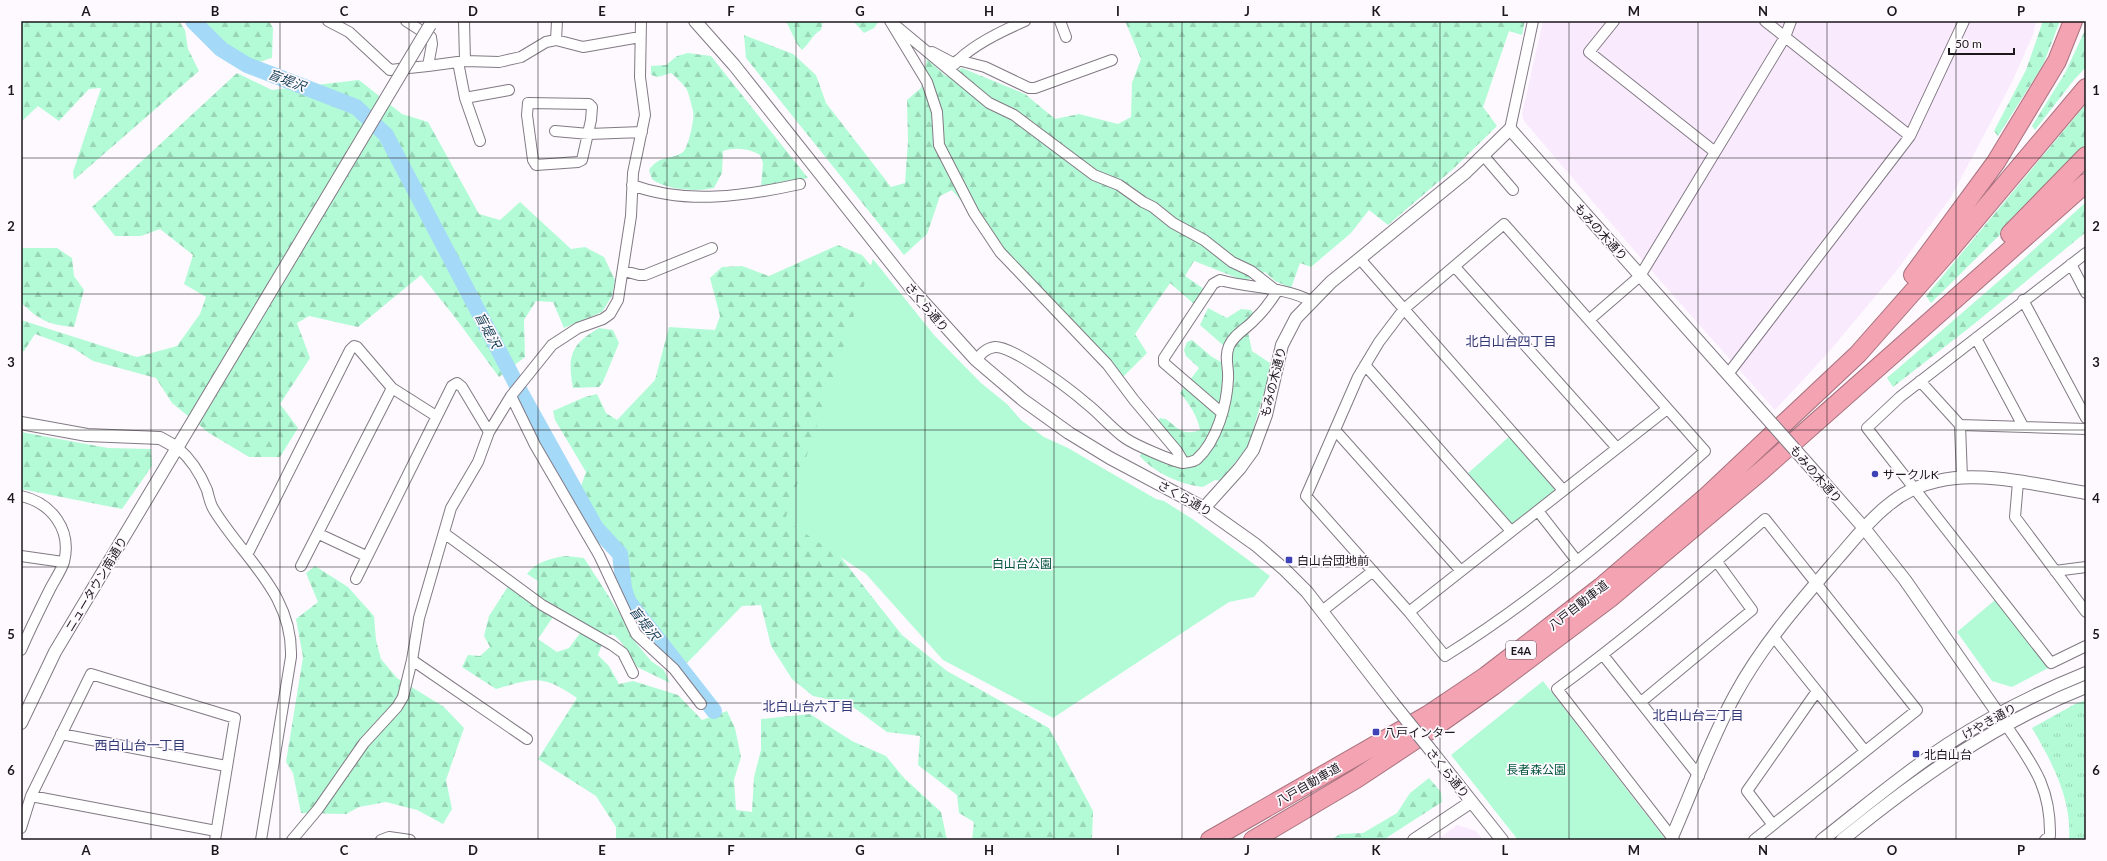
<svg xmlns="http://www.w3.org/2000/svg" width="2107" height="861" font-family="Lato,'Noto Sans JP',sans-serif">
<defs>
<pattern id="grass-tufts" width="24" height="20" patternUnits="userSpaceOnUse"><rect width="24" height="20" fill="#b3fbd6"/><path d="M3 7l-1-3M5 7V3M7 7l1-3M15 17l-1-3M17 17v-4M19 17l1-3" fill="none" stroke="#99d6b7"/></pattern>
<pattern id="forest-firs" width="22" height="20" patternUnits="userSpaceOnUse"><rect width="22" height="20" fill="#b3fbd6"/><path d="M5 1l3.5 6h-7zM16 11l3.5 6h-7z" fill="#99d6b7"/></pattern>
</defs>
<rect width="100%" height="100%" fill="#fdf9fe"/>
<path fill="#f9eafd" d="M1543,21H2036L2033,35L2011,84L1951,197L1894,274L1827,354L1775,410L1657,277L1524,121L1522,114Z
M1457,825L1476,831L1483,840H1437Z"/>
<path fill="url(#grass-tufts)" d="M2086,700V840H2069C2072,799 2052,762 2032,728L2075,704Z"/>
<path fill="url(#forest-firs)" d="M21,21H179L185,30L188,49L199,71L74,180L73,172L101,88L89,89L59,121L38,106L21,122Z
M202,21H269L273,28L272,58C267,59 261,62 257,62C243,61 213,31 202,21Z
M781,21H823L821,30C812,35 810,43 802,50L797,44L787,23Z
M853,21H879L874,28L864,33Z
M1125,21H1525L1522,35L1509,31L1483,107L1497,126L1452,170L1388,225L1369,210L1351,233L1311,267L1300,263L1291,288L1275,281L1265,272L1245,281L1194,261L1185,276L1204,289L1194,304L1170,283L1135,334L1147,353L1122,378L1091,340L1047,293L999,245L952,190L940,196L927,234L904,255L746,58L744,35L793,54L816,75L826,103L891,187L905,183L908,142L907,100L921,88L927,59L946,76L962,68L1025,94L1055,119L1079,114L1118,124L1131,117L1132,83L1141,59Z
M2043,21H2060L2043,65L1998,136L1994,131L2026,70Z
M2086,28V67L2073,81L2035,130L2032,126L2065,73Z
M688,53L711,56L808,178L772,187H761L763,163L760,155C749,148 735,147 723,151L722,173L714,188C697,192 666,190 652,179L649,170C660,154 670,161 683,152C688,148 695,118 693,111C693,110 688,91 687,90C686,87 674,75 671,73L658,77L651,75V66L666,65L677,56Z
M237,73L272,90L359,80L402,114L428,122L479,214L500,220L520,202L571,249L585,247L604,257L615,280L612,296L602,312L564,328L553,302L536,301L524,320L525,357L499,377L454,316L421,275L358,327L309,316L297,323L310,358L280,404L298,428L280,457H249L209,433L172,403L156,378L93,361L73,348L35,334L24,351H21V320L137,357L177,346L200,314L206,297L184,284L193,255L160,229L141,236H115L92,207Z
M2086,104V144L2037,198L1931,303L1926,296Z
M2086,202V232L1974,324L1893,387L1887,378L2008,273Z
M838,245L862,255L900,300L839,555L902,635L947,671L1049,728L1093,811L1092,840H972L974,822L959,813L957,795L918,765L920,736L887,732L849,704L813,696L792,679L771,646L761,605L742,606L687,663L659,633L632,596L626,557L616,539L598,520L580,489L586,472L555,420L553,411L585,397L597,394L606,413L617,420L655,380L669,327L715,330L720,316L710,278L722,267L742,266L769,276Z
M22,248H57L72,258L74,276L84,290L74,327C48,325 40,320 21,303Z
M1208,308L1227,318L1241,309L1251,310L1255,315L1248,332L1252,351L1270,363L1269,376L1248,447L1220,481L1215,480L1203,487C1182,485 1154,473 1140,456L1142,453L1180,466L1157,422L1160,418L1166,419C1179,429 1183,436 1200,430C1198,417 1189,403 1180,393L1199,368L1186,356L1184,350L1187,342L1192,340L1212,357L1223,363L1224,346L1200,325Z
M599,328L613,330L619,343L603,382L599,387L573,388C567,356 571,344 599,328Z
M21,432L108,448L151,449L152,466L122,509L21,489Z
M566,556L584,558L624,620L631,637L651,661L664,670L670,683L637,667L622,643L614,635L602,634L537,595L538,581L527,574C536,562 551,558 566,556Z
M315,566L348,587L374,616L376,640L381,659L397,678L444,707L464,728L446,780L452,809L443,824L417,810L386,802L359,807L346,814L301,813L293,773L286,762L303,657L296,619L318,602L306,573Z
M509,585L553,617L538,639L557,652L569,648L581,632L602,644L598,655L609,666L619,684L633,681L678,695L702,720L727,711L735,728L741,757L734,780L736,810L752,812L754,777L761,750V719L810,714L852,741L886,756L904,778L941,812L947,840H616V827L596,796L538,759L577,698C542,674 535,678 496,689L462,667L468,655L480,656L490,647L484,636L489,616Z
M1429,778L1441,792L1442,802L1383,840H1331L1340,834L1363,833L1397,813L1410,793Z"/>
<path fill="#b3fbd6" d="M873,259L934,335L981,383L1007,404L1021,420L1044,437L1068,448L1156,499L1164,501L1194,520L1270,576L1254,597L1229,602L1053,718L943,660L866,574L785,520Z
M1511,435L1556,487V492L1514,524L1511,523L1467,474Z
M1995,600L2050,667L2012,687L1992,681L1957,632Z
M1543,681L1666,840H1518L1451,755Z"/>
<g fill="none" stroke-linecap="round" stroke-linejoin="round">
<path stroke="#a4d9f8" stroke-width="16" d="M193,21L221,49L247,65L356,107L386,135L522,395L596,528L620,554L624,588L628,601L714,711"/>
<defs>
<path id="minor" d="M328,21L349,32L390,70L428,66
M406,21L431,37L432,44L428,66L465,61L499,62L521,57L546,42L556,40L583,47L640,37
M464,21L465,61
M890,21L927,82L937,112L939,145L974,213L1000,252L1107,364L1134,400L1177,451L1184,463
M1060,21L1066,37
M1614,21L1589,52L1715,152
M1765,21L1910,136
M895,25L989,103L1014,115L1094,175L1119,185L1143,202L1153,207L1173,223L1204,240L1232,262L1251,271L1274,289
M556,40L557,21
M932,52L955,64
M958,60L985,67L1029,88H1035L1112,60
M458,62L465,98L480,141
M955,64C970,46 1004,30 1025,21
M465,98L509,90
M528,103L589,104L592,107L591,120L582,160L578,162L536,165L533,160L527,115Z
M1510,129L1533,21
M555,131L589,134L642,132
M1483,155L1513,190
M632,185C686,205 745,196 800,184
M1504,224L1705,451C1623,525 1539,597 1445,656L1409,612L1306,496L1358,377L1379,342L1404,309Z
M2086,253L1900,397L1867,428L2051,663L2086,646
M1360,259L1563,490
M2071,264L2086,293
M1455,267L1617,448
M624,271L639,275H645L712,248
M2023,300L2086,418
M1589,320L1640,276L1785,37L1791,21
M1976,338L2023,426
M976,360C981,354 986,348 995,347C1013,346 1071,390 1087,404C1100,414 1111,428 1125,438C1135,445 1172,461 1183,463C1187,463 1195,461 1197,459C1217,441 1227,404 1228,379C1229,367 1224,358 1229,346C1234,334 1248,328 1256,318C1265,310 1272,299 1278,290
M1365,365L1511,531
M1728,374L1910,136L1964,21
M1920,381L1960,425L1962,478
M511,396L535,445L599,555L636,634L674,669L701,704
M1222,413L1164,363V358L1213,284L1220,280C1251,289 1283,286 1311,301
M1960,425L2086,429
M1335,430L1461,571
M178,448C192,460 200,473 207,490C209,497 210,504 214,510C245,560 293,594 291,657L261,840
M2018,482L2015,517L2086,612
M21,496C52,503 72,530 64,562C61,571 54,581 50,589C40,609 30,629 21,650
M1538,511L1577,561
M444,533L542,605L612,645L623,653L633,673
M319,534L366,556
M247,555L350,350L354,346L357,347L392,388L436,416
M21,556L63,562
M301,566L392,388
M2055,571L2086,567
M356,579L452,386L457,383L462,387L489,432
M1322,611L1373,571
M1409,612L1667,409
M1773,636L1865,751
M1603,655L1699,776
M412,660L527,739
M1641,702L1752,610L1717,562
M2006,725C2032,764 2051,786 2050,836L2045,840
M61,734L226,766
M31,796L216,831
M1773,825L1747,791L1817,691
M21,828L31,796L91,674L235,718L215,840
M292,840L318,809L364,743L397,707L403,697L412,660L419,618L451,508L478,462L489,432L511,396L552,345L578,328L603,319L610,314L618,300L631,216L633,173L645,115L640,77L641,21
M381,840L389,837L410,840
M1674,840L1557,689C1629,636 1698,578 1765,519L1917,710L1754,840"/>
<path id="tertiary" d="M695,21L734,65L910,287L976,360L1023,400L1069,433L1110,458L1204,508L1256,545L1285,570L1307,592L1392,702
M21,423L87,435L160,438L178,448
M1821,479L1864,528L1905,580L2006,725
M1204,508L1240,468L1253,450L1266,415L1282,345L1296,318L1331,282L1466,172L1510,129L1757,407
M21,723L55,652L354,152
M1433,753L1502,840
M1672,837C1692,791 1711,739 1735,695C1762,645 1800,602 1837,559C1853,541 1868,521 1887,506C1902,493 1919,485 1938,481C1980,470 2043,486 2086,493
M1414,840L1471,802
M1822,840C1864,807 1904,773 1948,744C1991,716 2039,692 2086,673
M1842,840C1917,779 1995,723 2086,687"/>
<path id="motorway" d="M2010,234L2086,156
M1913,275L1996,162L2057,61L2073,21
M1210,840L1428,715L1486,676L1601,587L1707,496L1858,354L1948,252L2086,88
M1253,840L1356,779L1436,726L1493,686L1610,598L1761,471L2086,183"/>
</defs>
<use href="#minor" stroke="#827984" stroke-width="12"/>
<use href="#tertiary" stroke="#827984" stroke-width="14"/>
<use href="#motorway" stroke="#a8727e" stroke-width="20"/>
<use href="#minor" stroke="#fff" stroke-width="10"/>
<use href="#tertiary" stroke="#fff" stroke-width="12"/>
<use href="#motorway" stroke="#f4a3b3" stroke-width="18"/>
<defs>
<path id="tertiary-bridge" d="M354,152L430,25
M1757,407L1821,479
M1392,702L1433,753"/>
</defs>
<use href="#tertiary-bridge" stroke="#827984" stroke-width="14" stroke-linecap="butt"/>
<use href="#tertiary-bridge" stroke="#fff" stroke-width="12"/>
</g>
<path fill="none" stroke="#1b171b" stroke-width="1" stroke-opacity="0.55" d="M151,21V840M280,21V840M409,21V840M538,21V840M667,21V840M796,21V840M925,21V840M1054,21V840M1182,21V840M1311,21V840M1440,21V840M1569,21V840M1698,21V840M1827,21V840M1956,21V840M21,158H2086M21,294H2086M21,430H2086M21,567H2086M21,703H2086"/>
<g fill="#3d43b7" stroke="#fdf9fe" stroke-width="1.5">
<circle cx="1875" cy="474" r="4"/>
<rect x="1285" y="556" width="8" height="8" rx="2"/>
<rect x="1372" y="728" width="8" height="8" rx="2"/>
<rect x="1912" y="750" width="8" height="8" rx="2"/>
</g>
<g text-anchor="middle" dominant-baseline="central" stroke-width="3.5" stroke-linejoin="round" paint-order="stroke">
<rect fill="#fdf9fe" stroke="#5f5b5f" stroke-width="1" x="1506" y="641" width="30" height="18" rx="3"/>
<g font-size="11" font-weight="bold" fill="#1b171b">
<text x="1521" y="650">E4A</text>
</g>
<g font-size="12" fill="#1b171b" stroke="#fdf9fe">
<text transform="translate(1601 232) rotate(48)">もみの木通り</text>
<text transform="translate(927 307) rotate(50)">さくら通り</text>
<text transform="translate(1273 382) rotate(-76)">もみの木通り</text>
<text transform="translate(1816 474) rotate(49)">もみの木通り</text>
<text transform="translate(1185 498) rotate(29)">さくら通り</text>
<text transform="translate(96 584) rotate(-59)">ニュータウン南通り</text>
<text transform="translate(1578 605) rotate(-38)">八戸自動車道</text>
<text transform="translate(1989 721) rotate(-29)">けやき通り</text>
<text transform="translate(1448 773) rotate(51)">さくら通り</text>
<text transform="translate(1308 784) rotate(-30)">八戸自動車道</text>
</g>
<g font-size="12" fill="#1b171b" stroke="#fdf9fe" text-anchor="start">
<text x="1883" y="474">サークルK</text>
<text x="1297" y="560">白山台団地前</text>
<text x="1384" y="732">八戸インター</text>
<text x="1924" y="754">北白山台</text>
</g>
<g font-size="12" fill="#005538" stroke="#fdf9fe">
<text x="1022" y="563">白山台公園</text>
<text x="1536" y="769">長者森公園</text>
</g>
<g font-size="13" font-style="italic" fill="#153e53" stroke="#fdf9fe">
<text transform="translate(287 80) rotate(21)">盲堤沢</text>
<text transform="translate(488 330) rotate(62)">盲堤沢</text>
<text transform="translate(645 623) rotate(52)">盲堤沢</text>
</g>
<g font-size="13" fill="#323a75" stroke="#fdf9fe">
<text x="1511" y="341">北白山台四丁目</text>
<text x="808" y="706">北白山台六丁目</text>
<text x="1698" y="715">北白山台三丁目</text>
<text x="140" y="745">西白山台一丁目</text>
</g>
</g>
<rect width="2107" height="861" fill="none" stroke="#fdf9fe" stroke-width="44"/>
<path d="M1949 48v6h65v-6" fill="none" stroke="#1b171b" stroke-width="2"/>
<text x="1955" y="48" font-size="12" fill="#1b171b" stroke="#fdf9fe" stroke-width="3" paint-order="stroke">50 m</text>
<rect x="22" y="22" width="2063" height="817" fill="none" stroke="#1b171b" stroke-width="1.5"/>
<g font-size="13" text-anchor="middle" font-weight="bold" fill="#1b171b">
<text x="86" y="16">A</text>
<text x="215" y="16">B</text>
<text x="344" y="16">C</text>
<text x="473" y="16">D</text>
<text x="602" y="16">E</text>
<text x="731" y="16">F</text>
<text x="860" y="16">G</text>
<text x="989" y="16">H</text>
<text x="1118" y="16">I</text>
<text x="1247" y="16">J</text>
<text x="1376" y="16">K</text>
<text x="1505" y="16">L</text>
<text x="1634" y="16">M</text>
<text x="1763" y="16">N</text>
<text x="1892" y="16">O</text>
<text x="2021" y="16">P</text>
<text x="11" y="95">1</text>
<text x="2096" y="95">1</text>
<text x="11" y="231">2</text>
<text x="2096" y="231">2</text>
<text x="11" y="367">3</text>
<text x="2096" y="367">3</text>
<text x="11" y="503">4</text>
<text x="2096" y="503">4</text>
<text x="11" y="639">5</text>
<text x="2096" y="639">5</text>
<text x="11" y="775">6</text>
<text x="2096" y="775">6</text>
<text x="86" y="855">A</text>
<text x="215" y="855">B</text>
<text x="344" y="855">C</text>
<text x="473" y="855">D</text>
<text x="602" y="855">E</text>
<text x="731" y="855">F</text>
<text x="860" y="855">G</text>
<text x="989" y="855">H</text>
<text x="1118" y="855">I</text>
<text x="1247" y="855">J</text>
<text x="1376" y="855">K</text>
<text x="1505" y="855">L</text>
<text x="1634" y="855">M</text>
<text x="1763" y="855">N</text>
<text x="1892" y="855">O</text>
<text x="2021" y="855">P</text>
</g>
</svg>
